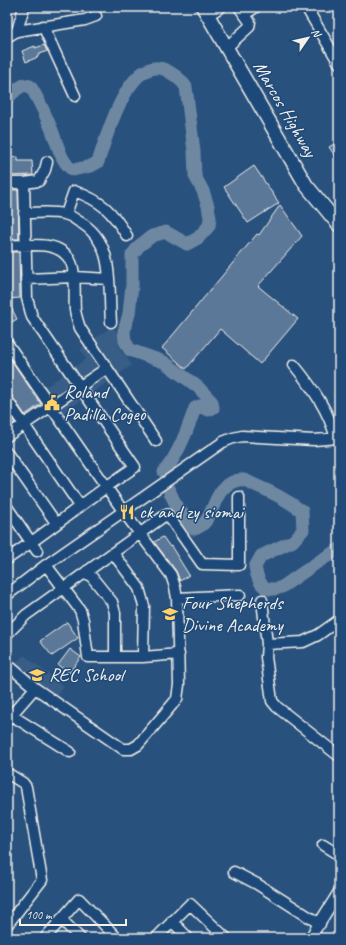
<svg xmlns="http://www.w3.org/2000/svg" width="346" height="945" font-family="Caveat,sans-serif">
<rect width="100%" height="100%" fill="#28517e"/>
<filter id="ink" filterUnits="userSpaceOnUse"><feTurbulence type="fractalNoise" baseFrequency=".025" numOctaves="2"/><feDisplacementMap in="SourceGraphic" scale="8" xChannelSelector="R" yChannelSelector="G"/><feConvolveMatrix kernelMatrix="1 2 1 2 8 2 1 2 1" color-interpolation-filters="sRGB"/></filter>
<g filter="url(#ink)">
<path fill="#375d86" d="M112,326L118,333L119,347L132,365L62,414L44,388L86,359L80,349Z
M24,655L64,686L55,699L13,665Z"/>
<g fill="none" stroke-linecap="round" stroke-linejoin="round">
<path stroke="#6e88a2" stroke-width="13" d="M7,99L17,89L24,85L30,86C39,99 45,114 51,128C57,141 60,162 73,170L91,166L98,162C106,138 129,54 166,70C175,75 181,79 186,87L194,151L195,176L203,191L208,206L210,218L209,226L198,238L187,244L166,232L152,236L139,246L132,255V285L129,314L124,331L125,341L130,350L164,362L198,387L212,402L213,408L208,410L199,406L195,408C187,431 179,453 164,472
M169,490L176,505L194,529C212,524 211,503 222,490C227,484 236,479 244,480C248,481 252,484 255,485C272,492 287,500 302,511L303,530L293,541L261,556L255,567C258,583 264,594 282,587L318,562L339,549"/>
</g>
<path fill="#5b7899" stroke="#f4f1e8" d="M44,45L47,51L38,55V57L26,62L22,51L35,46V48Z
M339,141V162L329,147Z
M18,157V161H32L33,175L7,176V158Z
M254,166L279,203L248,223L224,187Z
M7,190H18L19,239H7Z
M280,205L302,236L258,286L298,319L260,364L220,329L186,369L162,348L257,234L259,235Z
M7,252H19L20,298L7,299Z
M7,299L17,319L7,325Z
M7,354L41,404L25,415L12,396L7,394Z
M7,411L15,423L7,427Z
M163,537L170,547L171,546L189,575L180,581L176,571L154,542Z
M67,622L78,638L52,656L40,641Z
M70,649L81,657L69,673L58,665Z"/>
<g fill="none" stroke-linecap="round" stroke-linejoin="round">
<defs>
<path id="minor" d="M306,7L339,63
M245,14L256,7
M208,15L221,7
M43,26L75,96
M17,31L85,20L96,16
M7,37L17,31L24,7
M227,47L249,27L250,22L239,7
M7,183H24L39,181L45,170L47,162
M24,213C38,213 51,211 64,214C69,215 74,218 78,221C116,241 108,286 111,322
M66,214L74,191C102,201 112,211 127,236
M7,246C20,245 35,244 48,246C82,252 73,284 75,310C76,316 78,322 80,328L156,441
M26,279L75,277L109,279
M7,343L123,511L171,575L175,587L177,598L179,685L177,699L161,718L138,745L131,749H123L35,688L7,664
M294,365C312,387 329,411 336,439
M7,400L80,506
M7,436L107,368
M7,453L56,523
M7,507L37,551
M113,553L139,588L144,606L143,657
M7,559C51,530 91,496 135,467L32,317L27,298L24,183
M46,565L80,610L83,620L88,657H143L179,654
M87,571L112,602L115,613V656
M7,595L46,565L223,442L233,438L242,436L314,440L339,438
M177,598L240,595
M262,600L267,644L266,657L272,701L277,707L339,756
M7,634L26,615L167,514L202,564L239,565V497
M267,644L303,642L318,635L339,620
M11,715L70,752
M7,720L35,688
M7,773L23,783L26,787L42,880L7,925
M323,845L339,855
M234,872L257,884L320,924
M61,919L80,938
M172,921L188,938
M45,938L79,899L117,938
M156,938L190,904L226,938
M310,938L339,892"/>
<path id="major" d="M203,7L306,185L339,225"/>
</defs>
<use href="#minor" stroke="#f4f1e8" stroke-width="13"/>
<use href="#major" stroke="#f4f1e8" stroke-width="16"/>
<use href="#minor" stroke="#1f4a7a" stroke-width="10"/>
<use href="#major" stroke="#1f4a7a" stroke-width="13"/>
</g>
</g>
<defs>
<symbol id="civic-bare" viewBox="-9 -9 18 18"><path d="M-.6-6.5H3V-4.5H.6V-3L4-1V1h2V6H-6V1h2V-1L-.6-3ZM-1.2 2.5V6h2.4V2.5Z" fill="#ffd166" stroke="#1f4a7a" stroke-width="2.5" paint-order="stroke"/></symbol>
<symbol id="restaurant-bare" viewBox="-9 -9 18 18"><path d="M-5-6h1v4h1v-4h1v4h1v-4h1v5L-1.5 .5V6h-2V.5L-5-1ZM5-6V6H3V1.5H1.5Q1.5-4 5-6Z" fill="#ffd166" stroke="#1f4a7a" stroke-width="2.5" paint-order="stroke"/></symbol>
<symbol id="school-bare" viewBox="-9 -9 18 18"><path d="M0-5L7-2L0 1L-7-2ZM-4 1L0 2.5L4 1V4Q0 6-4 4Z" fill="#ffd166" stroke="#1f4a7a" stroke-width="2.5" paint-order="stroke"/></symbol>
</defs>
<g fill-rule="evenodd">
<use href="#civic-bare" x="41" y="392" width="22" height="22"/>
<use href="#restaurant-bare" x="116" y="501" width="22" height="22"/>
<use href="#school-bare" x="159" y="603" width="22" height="22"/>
<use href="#school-bare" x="26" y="664" width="22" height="22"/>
</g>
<g text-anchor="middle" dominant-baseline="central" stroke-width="3" stroke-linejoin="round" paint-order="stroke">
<g font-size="19" fill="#f4f1e8" stroke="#1f4a7a">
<text transform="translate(285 109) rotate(60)">Marcos Highway</text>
</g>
<g font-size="19" fill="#f4f1e8" stroke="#1f4a7a" text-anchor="start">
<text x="64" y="392">Roland<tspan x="64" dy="22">Padilla Cogeo</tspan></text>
<text x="139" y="512">ck and zy siomai</text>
<text x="182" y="603">Four Shepherds<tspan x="182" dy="22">Divine Academy</tspan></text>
<text x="49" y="675">REC School</text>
</g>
</g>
<rect width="346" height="945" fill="none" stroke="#1f4a7a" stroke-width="24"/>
<rect x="12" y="12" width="322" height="921" fill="none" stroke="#f4f1e8" stroke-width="1.5" filter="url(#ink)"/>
<g transform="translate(308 38) rotate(56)" stroke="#1f4a7a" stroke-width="3" paint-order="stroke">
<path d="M0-3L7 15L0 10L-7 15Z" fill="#f4f1e8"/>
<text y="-6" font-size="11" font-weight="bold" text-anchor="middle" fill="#f4f1e8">N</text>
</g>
<path d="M20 919v6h106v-6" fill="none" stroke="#f4f1e8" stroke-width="2"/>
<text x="26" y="919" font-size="12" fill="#f4f1e8" stroke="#1f4a7a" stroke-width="3" paint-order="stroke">100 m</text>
</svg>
